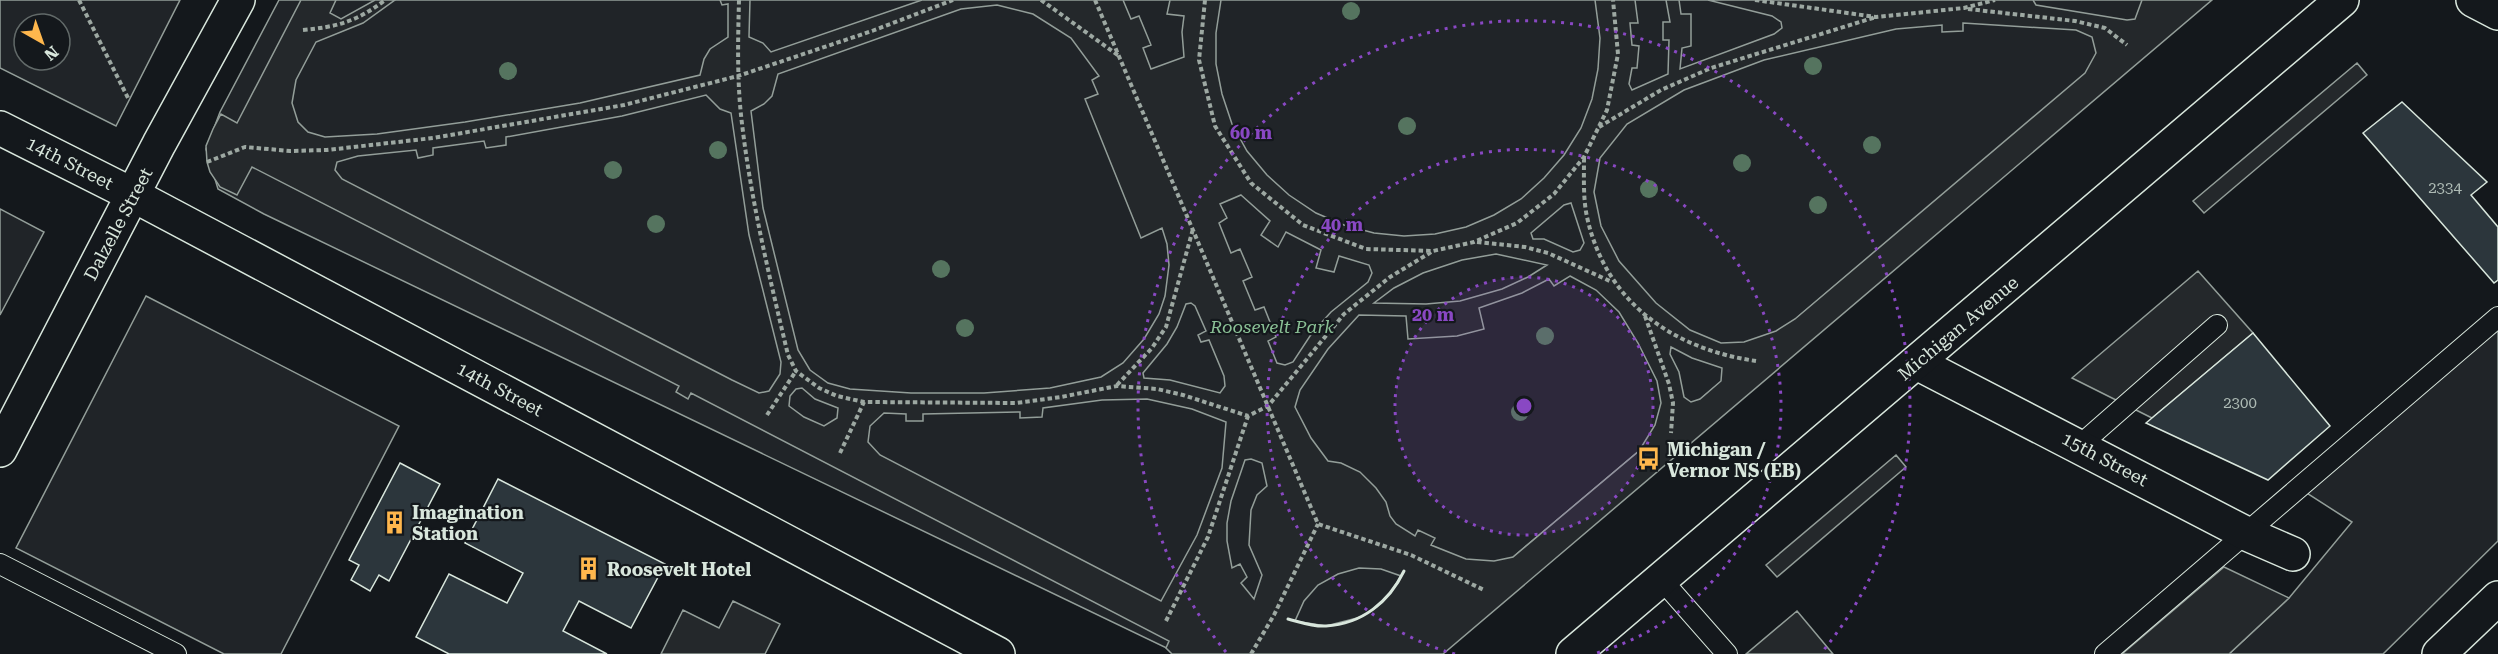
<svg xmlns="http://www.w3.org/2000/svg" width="2498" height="654" font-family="'Roboto Serif',serif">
<rect width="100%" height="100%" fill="#14181c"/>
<path fill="#202428" stroke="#939e99" stroke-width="1.5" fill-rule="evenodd" d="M0,0H180L116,126L0,68ZM24,24H60V60H24Z
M279,0H2174L1398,654H1179L264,214L218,189L206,149L220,112Z
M0,209L44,232L0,315Z
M146,296L399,426L281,654H224L16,548Z
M2498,329V541L2383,654H2229L2289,598L2352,522L2305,492Z"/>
<path fill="#24282b" stroke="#939e99" stroke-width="1.5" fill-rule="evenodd" d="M301,0H336L330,13L341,19L375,0H395L363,23L316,42L296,80L292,103L298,122L308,132L325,137L377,134L465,122L580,103L700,75L704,59L710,49L728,37V4L722,5L720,0H750L749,37L763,43L771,52L922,0H1123L1131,19L1139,16L1151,45L1143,48L1151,69L1184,57L1182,32L1184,16L1167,14L1170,0H1221L1216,33V64L1222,94L1232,124L1247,151L1267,175L1289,195L1316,213L1344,225L1374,233L1404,236L1435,234L1466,227L1494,215L1521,199L1544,178L1564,155L1581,128L1592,99L1598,69L1600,38L1595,0H1635L1638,23H1630L1632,45L1639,46L1637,68H1632L1629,84L1632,90L1668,74L1669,40H1663V22H1670L1666,0H1679L1681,14H1691V46L1682,48L1680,69L1774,34L1782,28L1781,22L1772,16L1708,0H2033L2036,5L2127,20L2135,19L2142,0H2212L1443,654H1172L1166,648L1169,641L691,393L688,399L676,392L679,386L252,167L237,195L220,187L210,172L207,162L206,146L213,129L221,114L237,123ZM997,5L1033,14L1071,38L1099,76L1092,80L1098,94L1085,99L1141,238L1162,228L1167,244L1169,265L1165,296L1159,314L1144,339L1123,363L1101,377L1050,388L984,393H911L850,389L828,383L810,370L798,350L763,208L751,111L764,104L772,96L778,74L961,9ZM1963,23L2076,30L2092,37L2096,53L2085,73L1795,319L1776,331L1744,342L1721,343L1690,330L1656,303L1619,261L1601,226L1594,192L1600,158L1627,124L1684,90L1764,60L1896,29L1942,25V32L1963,31ZM706,95L720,109L731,113L749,235L781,362L780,374L769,391L759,393L732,380L342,179L335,170L337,162L358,156L416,150L418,158L433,155V148L484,141L486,148L506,145V137L622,116ZM1241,195L1270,221L1261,235L1278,247L1286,232L1321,250L1316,268L1334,272L1339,256L1369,265L1372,273L1368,282L1331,312L1312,333L1293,362L1285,365L1277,363L1268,341L1276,337L1264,307L1255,310L1243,281L1252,277L1240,249L1231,253L1219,223L1227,218L1220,204ZM1571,203L1584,243L1580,250L1573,252L1544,239H1533L1531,233L1564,205ZM1496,254L1547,265L1528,277L1502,289L1460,301L1426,304L1374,303L1394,288L1423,273L1462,260ZM1570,276L1596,290L1619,312L1638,343L1657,381L1661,403L1655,425L1639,451L1513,557L1494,561L1466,559L1431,545L1435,538L1418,530L1415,536L1396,524L1390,516L1386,502L1376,488L1360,472L1341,463L1328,461L1311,438L1295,407L1300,390L1328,349L1359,315L1406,316L1408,339L1457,336L1484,329L1479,308L1522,293L1549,279L1554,286ZM1191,303L1195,306L1206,331L1198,335L1201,342L1209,340L1224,376L1225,386L1220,393L1170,380L1144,378L1143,373L1167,344L1177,327L1186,304ZM1671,347L1692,358L1722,368L1721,381L1700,399L1691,402L1684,397L1679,372L1670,354ZM802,388L815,399L838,408L837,418L824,426L804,417L789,406L790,396L796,389ZM1147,399L1192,409L1226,422L1222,468L1197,535L1161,601L880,455L868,442L870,426L884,413L906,414V421H923V414L1020,412V418L1042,417L1043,408L1102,400ZM1251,459L1262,463L1267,486L1257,495L1251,510L1249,545L1262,575L1254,599L1241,583L1247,577L1240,564L1232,568L1227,541V523L1231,501L1245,460ZM1359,568L1381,569L1401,576L1391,592L1377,607L1361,617L1326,626L1295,621L1304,601L1318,585L1338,574Z
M2357,63L2367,75L2204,213L2193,201Z
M2198,271L2253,333L2152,418L2072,378Z
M1896,455L1906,467L1777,577L1766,565Z
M2224,567L2289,598L2229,654H2122Z
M733,601L780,624L765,654H661L683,610L719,628Z
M1797,611L1833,654H1746Z"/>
<path fill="#2c363c" stroke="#d8e6dc" stroke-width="1.5" d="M2402,102L2487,182L2471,195L2498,227V280L2494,283L2363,133Z
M2253,333L2330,426L2268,480L2146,423Z
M400,463L440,484L389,581L379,575L370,591L351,580L359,565L349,560Z
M498,479L665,564L631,628L579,601L563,631L607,654H449L416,637L449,574L507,603L523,573L465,543Z"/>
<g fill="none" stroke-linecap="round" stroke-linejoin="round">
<defs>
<path id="lane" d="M2079,446L2217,325
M0,564L176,654
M1661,579L1727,654
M2105,654L2498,317"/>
<path id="street" d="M2473,0L2498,13
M0,128L133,195L998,654
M1917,363L2247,534L2293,554
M0,450L159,144L238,0"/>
<path id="primary" d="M1573,654L2342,0"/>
<path id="highway" d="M2439,654L2498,598"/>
</defs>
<use href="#lane" stroke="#d8e6dc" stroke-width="22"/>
<use href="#street" stroke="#d8e6dc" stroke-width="36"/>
<use href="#primary" stroke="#d8e6dc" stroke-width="36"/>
<use href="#highway" stroke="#d8e6dc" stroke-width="36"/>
<path stroke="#9da8a2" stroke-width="4" stroke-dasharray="4.5 3" stroke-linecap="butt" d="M79,0L129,100
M739,0C738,38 737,77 741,115C750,197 769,275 788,355L796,371L819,388L837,396L864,402L1016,403L1061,397L1117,386L1157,389L1183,395L1248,416L1268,406L1344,314L1390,277L1433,251
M1041,0L1119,56
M1095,0L1318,524L1411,555L1484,590
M1205,0L1199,60L1215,126L1251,183L1303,225L1366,249L1433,251L1474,242L1517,223L1554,194L1584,157L1607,110L1618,54L1613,0
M1755,0L1876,17L1964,8L1995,0
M1968,9L2075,21L2105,28L2127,45
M303,30C337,27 358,21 385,0
M1599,127L1661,90L1711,68L1876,17
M1584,158C1584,178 1583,198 1587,217C1606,303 1673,349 1756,361
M207,162L245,147L290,151L327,150L433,138L624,105L738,76L872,31L953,0
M1477,242L1525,247L1548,253L1612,282
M1645,316L1669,384L1673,403L1671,433
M1117,385L1152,348L1166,327L1193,229
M767,415L796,371
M840,453L864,402
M1166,621L1208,537L1248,416
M1251,654L1274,615L1318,524"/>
<use href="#lane" stroke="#14181c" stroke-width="20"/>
<use href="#street" stroke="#14181c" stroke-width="33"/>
<use href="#primary" stroke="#14181c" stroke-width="33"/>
<use href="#highway" stroke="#14181c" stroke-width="33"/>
<path stroke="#d8e6dc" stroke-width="3" d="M1288,619C1300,622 1313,627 1326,626C1362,624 1389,602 1404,571"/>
</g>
<g fill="#55745f">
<circle cx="1351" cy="11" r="9"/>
<circle cx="1813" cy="66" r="9"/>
<circle cx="508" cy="71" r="9"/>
<circle cx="1407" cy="126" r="9"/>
<circle cx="1872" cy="145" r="9"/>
<circle cx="718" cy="150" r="9"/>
<circle cx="1742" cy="163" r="9"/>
<circle cx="613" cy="170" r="9"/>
<circle cx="1649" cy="189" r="9"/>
<circle cx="1818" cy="205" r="9"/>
<circle cx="656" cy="224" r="9"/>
<circle cx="941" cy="269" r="9"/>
<circle cx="965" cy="328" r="9"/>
<circle cx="1545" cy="336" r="9"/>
<circle cx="1520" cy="412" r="9"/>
</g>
<circle cx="1524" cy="406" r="129" fill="#8948c3" fill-opacity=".12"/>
<g fill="none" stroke="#8948c3" stroke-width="3" stroke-dasharray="3 6">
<circle cx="1524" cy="406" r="129"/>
<path d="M1455 654A257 257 0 1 1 1593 654"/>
<path d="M1226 652A386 386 0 1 1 1822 652"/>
</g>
<defs>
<symbol id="bus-bare" viewBox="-9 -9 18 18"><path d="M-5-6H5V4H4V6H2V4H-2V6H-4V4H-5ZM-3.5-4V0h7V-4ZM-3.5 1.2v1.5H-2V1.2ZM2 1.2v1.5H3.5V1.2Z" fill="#ffb74d" stroke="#14181c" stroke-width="2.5" paint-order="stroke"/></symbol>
<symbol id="building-bare" viewBox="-9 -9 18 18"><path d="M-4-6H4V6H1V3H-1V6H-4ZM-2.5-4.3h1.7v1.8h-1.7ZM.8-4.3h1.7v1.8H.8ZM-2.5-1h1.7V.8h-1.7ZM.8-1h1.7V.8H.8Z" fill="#ffb74d" stroke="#14181c" stroke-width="2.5" paint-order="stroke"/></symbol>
</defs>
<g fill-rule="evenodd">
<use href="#bus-bare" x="1632" y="442" width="33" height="33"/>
<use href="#building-bare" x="378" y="506" width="33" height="33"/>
<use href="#building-bare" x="572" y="552" width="33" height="33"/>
</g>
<g text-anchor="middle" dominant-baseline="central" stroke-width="4.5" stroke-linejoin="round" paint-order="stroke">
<g font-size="15" fill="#adbab4">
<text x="2445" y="188">2334</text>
<text x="2240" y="403">2300</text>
</g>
<g font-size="18" fill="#d8e6dc" stroke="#14181c">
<text transform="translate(70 163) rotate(27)">14th Street</text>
<text transform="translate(118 224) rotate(-62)">Dalzelle Street</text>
<text transform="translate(1958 328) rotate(-40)">Michigan Avenue</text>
<text transform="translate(500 389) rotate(28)">14th Street</text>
<text transform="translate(2105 459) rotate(28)">15th Street</text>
</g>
<g font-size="18" font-style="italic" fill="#8ac095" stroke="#14181c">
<text x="1272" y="326">Roosevelt Park</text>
</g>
<g font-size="18" font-weight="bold" fill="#d8e6dc" stroke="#14181c" text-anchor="start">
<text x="1667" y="449">Michigan /<tspan x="1667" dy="21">Vernor NS (EB)</tspan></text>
<text x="412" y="512">Imagination<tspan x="412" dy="21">Station</tspan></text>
<text x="607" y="569">Roosevelt Hotel</text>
</g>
</g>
<circle cx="1524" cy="406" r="9" fill="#8948c3" stroke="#14181c" stroke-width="3"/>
<g font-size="18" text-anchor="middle" font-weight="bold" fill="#8948c3" stroke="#14181c" stroke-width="4.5" stroke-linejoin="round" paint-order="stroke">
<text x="1251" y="139">60 m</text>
<text x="1342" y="231">40 m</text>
<text x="1433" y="321">20 m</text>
</g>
<g transform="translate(42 42) rotate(140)"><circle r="28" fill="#14181c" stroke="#626a69" stroke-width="1.5"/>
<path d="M0-4.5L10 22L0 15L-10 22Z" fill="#ffb74d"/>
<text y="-9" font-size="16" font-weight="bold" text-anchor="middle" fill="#d8e6dc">N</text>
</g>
</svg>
